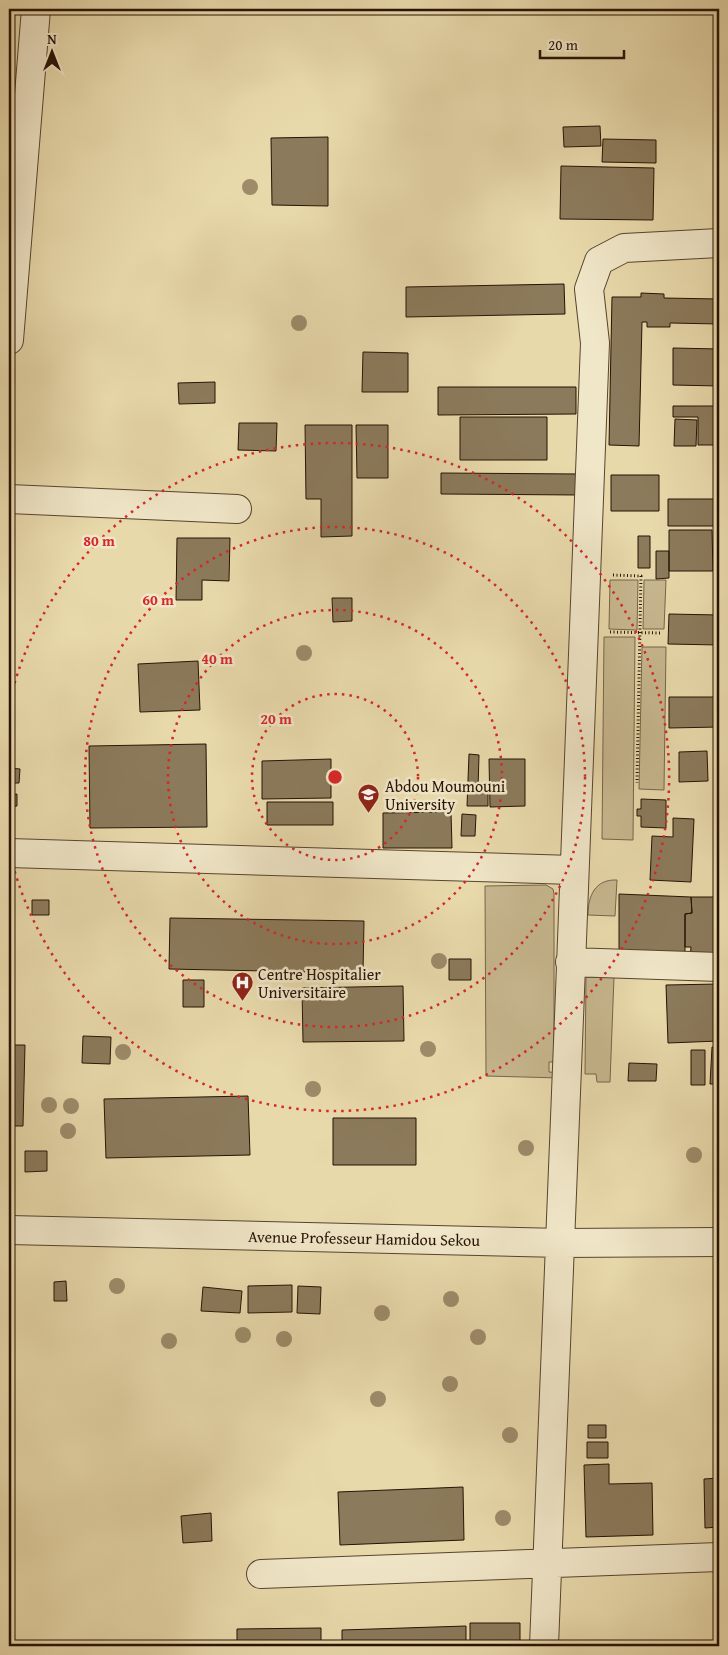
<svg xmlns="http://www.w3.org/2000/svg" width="728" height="1655" font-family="'Gentium Book Plus',serif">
<rect width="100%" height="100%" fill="#e8d9ab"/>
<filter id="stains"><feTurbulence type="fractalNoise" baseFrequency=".004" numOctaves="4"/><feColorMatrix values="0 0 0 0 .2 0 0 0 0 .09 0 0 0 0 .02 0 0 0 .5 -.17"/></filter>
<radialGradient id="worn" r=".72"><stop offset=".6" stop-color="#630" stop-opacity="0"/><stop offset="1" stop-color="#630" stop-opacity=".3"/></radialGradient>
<path fill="#c7b78f" stroke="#77654a" d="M610,580H638L637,630L609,629Z
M644,580H666L664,629H643Z
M604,637H635L633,840L602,839Z
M642,647H666L664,790L639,789Z
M617,880L615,916L588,915C588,896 595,879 617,880Z
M546,885L553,889L554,894V1062H549V1072L562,1073L561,1078L486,1076L485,886Z
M586,977H614L610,1082H597L596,1074H585Z"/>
<path fill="#8b7a5b" stroke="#271305" d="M600,126L601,146L564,147L563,127Z
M328,137V206L272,205L271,138Z
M603,139L656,140V163L602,162Z
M561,166L654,168L653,220L560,219Z
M564,284L565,314L406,317V287Z
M641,293L664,294V298L719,299V324L670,323V327H647V322H642L639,446L609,445L612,297H641Z
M673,348L719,349V386L673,385Z
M363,352L408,353V392H362Z
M215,382V403L179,404L178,383Z
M438,387H576V414L438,415Z
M673,406H719V445H698V417H673Z
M460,417H547V460H460Z
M675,419L697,420L696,446H674Z
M239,423H277L276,451L238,450Z
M305,425H352V536L321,537V499H306Z
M356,425H388V478H357Z
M441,473L578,474V495L441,494Z
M611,475H659V511H611Z
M718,492H719V551H718Z
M668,499H714V526H668Z
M669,530H712L713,571H669Z
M638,536H650V568H638Z
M177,538H230L229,581L202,580V600H176Z
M656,551H669V578L656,579Z
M332,598H352V621L333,622Z
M669,614L719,615V645L668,644Z
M198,661L200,710L140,712L138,664Z
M669,697H719V727L669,728Z
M206,744L207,827L90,828L89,746Z
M707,751L708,781L679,782V752Z
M469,754L479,755L478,789H488V806H467Z
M331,759V798L262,799V761Z
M489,759H525V806L490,807Z
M9,768L20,769L19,783H9Z
M17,794V806L9,807V795Z
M641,799L666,800V828L641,827V816H637V809H641Z
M267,802H333V825H267Z
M451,812L452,848H383V813Z
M462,814L476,815L475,836H461Z
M673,818L694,819L691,882L650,880L652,836L673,837Z
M619,894L691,897L692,913L685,914V959L619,957Z
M691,897H719V963L690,961L691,947H685V914L692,913Z
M32,900H49V915H32Z
M170,918L364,921L363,973L169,969Z
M449,959H471V980H449Z
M183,980H204V1007H183Z
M719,984V1041L668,1043L666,985Z
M403,986L404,1041L303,1042L302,988Z
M83,1036L111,1037L110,1064L82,1063Z
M9,1045H25L23,1126H9Z
M712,1047L719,1048V1084H710Z
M691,1050H705V1085H691Z
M629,1063L657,1064L656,1081H628Z
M248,1096L250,1155L106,1158L104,1099Z
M333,1118H416V1165H333Z
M25,1151H47V1171L25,1172Z
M66,1281L67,1301H54V1282Z
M292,1285V1312L248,1313V1286Z
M298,1286L321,1287L320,1314L297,1313Z
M203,1287L242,1291L240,1313L201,1311Z
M588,1425H606V1438H588Z
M587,1442H608V1458H587Z
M609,1464V1484L652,1483L653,1535L586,1537L584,1465Z
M719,1478V1527L705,1528L704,1479Z
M463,1487L464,1540L340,1545L338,1492Z
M211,1513L212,1541L183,1543L181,1516Z
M470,1623H520V1646H470Z
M466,1626V1646H342V1630Z
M321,1628V1646H237V1629Z"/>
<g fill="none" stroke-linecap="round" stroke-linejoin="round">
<defs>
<path id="minor" d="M9,340L36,9
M9,499L237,509
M9,853L573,870
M570,962L719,967
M9,1230L562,1243L719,1242
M261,1574L719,1557
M544,1646C563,1212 577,777 595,343L589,289L599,261L624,248L719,243"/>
</defs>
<use href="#minor" stroke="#57442e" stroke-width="30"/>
<path stroke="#271305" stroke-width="3" stroke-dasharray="1 2.5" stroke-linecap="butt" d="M613,575L641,576L637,783
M610,632L661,633"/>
<use href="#minor" stroke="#f0e6c8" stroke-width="28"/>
</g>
<g fill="#9d8b6a">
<circle cx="250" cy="187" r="8"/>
<circle cx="299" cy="323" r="8"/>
<circle cx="304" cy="653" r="8"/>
<circle cx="439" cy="961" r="8"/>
<circle cx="428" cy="1049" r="8"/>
<circle cx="123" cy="1052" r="8"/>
<circle cx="313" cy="1089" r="8"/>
<circle cx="49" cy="1105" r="8"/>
<circle cx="71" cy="1106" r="8"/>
<circle cx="68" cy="1131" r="8"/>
<circle cx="526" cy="1148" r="8"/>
<circle cx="694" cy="1155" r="8"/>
<circle cx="117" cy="1286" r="8"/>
<circle cx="451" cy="1299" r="8"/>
<circle cx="382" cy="1313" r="8"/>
<circle cx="243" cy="1335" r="8"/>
<circle cx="478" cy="1337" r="8"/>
<circle cx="284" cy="1339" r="8"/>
<circle cx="169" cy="1341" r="8"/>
<circle cx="450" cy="1384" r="8"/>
<circle cx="378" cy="1399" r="8"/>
<circle cx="510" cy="1435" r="8"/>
<circle cx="503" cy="1518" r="8"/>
</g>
<g fill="none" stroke="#d62828" stroke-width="2.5" stroke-dasharray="2.5 5">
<circle cx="335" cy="777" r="83"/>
<circle cx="335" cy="777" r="167"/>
<circle cx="335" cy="777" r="250"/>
<path d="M9 705A334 334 0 1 1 9 849"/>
</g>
<defs>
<symbol id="university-pin" viewBox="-11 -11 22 30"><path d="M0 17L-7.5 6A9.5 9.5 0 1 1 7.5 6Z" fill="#8f2418" stroke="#f0e6c8"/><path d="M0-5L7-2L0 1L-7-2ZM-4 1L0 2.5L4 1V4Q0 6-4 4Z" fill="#fff"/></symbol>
<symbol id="hospital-pin" viewBox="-11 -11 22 30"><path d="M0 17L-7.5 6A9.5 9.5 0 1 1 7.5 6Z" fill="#8f2418" stroke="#f0e6c8"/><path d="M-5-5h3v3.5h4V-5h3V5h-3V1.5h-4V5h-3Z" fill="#fff"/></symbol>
</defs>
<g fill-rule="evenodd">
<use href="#university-pin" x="356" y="782" width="25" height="34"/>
<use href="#hospital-pin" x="230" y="970" width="25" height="34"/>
</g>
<g text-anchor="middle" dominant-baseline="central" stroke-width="5" stroke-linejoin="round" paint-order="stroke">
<g font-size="16" fill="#271305" stroke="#f0e6c8" text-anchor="start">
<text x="385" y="786">Abdou Moumouni<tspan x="385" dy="18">University</tspan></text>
<text x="258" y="974">Centre Hospitalier<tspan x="258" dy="18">Universitaire</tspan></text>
</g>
<g font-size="16" fill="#271305" stroke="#f0e6c8">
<text transform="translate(364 1238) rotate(1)">Avenue Professeur Hamidou Sekou</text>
</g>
</g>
<circle cx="335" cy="777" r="8" fill="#d62828" stroke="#f0e6c8" stroke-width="2.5"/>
<g font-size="15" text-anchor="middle" font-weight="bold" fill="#d62828" stroke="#f0e6c8" stroke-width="5" stroke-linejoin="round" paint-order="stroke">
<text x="99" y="546">80 m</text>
<text x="158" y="605">60 m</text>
<text x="217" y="664">40 m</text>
<text x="276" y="724">20 m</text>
</g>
<rect width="728" height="1655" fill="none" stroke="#e8d9ab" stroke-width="30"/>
<rect x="10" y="10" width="708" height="1635" fill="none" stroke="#271305" stroke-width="2.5"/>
<rect x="15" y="15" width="698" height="1625" fill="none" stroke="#271305"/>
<g transform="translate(52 52)" stroke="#f0e6c8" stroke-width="4" paint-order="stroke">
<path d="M0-4L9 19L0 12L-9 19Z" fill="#271305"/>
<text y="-8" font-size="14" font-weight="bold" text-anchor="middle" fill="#271305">N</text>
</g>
<path d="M540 50v8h84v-8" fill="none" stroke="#271305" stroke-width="2.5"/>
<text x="548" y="50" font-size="15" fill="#271305" stroke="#f0e6c8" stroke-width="4" paint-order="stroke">20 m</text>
<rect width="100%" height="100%" filter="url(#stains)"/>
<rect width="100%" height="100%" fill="url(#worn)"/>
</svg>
